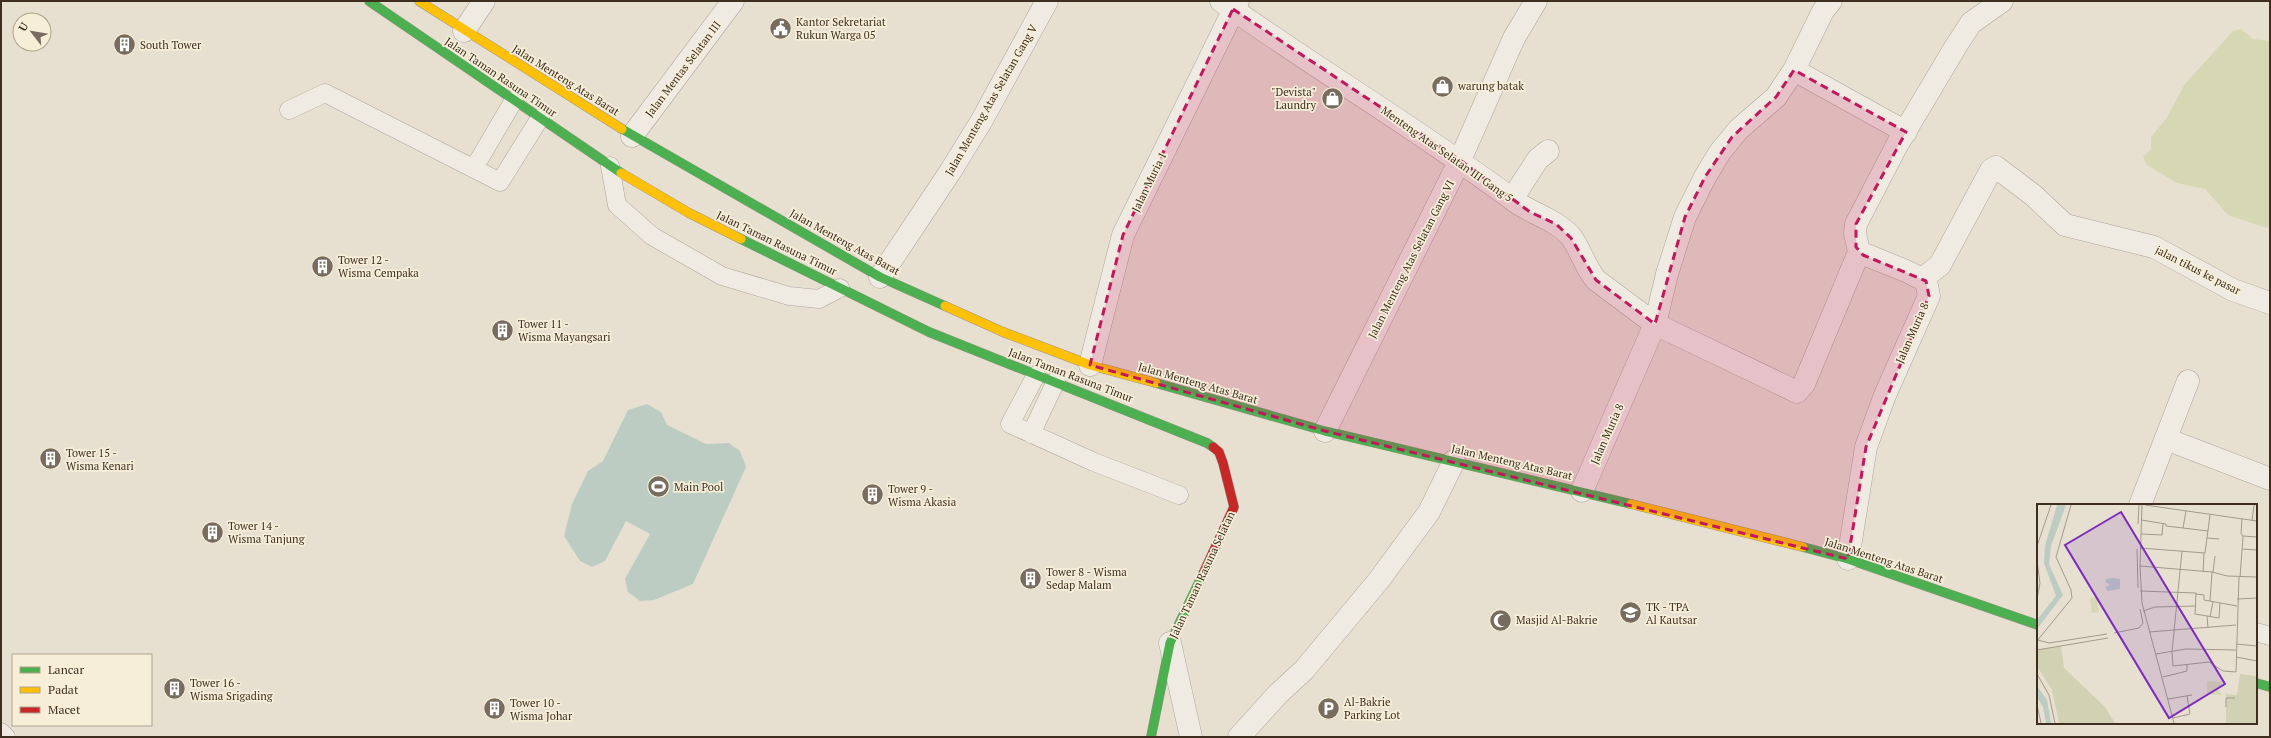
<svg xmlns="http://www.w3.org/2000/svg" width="2271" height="738" font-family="'PT Serif',serif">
<rect width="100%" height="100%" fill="#e7e0d1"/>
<path fill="#d6d7b3" d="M2241,29L2253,39L2270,41V223L2267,228L2228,215L2205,189L2177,183L2147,165L2143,156L2151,150V137L2166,119L2185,84L2233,31Z"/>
<path fill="#bcccc2" d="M647,404L661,412L667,425L706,444L729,443L740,451L746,467L693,584L654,600L640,601L628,592L625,579L650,534L626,521L605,561L592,567L580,561L564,536L572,504L588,471L603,461L628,410Z"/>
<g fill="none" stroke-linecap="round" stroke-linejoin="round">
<defs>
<path id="lane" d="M289,110L325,93L500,182L540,118
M610,166L617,205L652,236L722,276L789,296L819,299L840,288
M474,168L514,100
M1036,375L1010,424L1094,462L1179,495
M1031,434L1056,381
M2256,632L2270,636
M1,732L6,737"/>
<path id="street" d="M1221,1C1318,70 1421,131 1516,202C1533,214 1559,221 1572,238C1581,251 1585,267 1596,280L1655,324L1797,392L1804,384L1859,252
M464,31L484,1
M1794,70L1906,132
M632,136L733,1
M1512,199L1538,159L1548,151
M880,277L950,172L982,120L1047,1
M1922,279L1940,265L1991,170L1996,167L2033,195L2065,225L2154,247L2233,290L2270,303
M1090,365L1123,235L1238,1
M1325,431L1460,160L1514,38L1536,1
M2166,439L2270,479
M1582,491L1655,324L1667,274L1685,217L1705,177L1720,152L1739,129L1776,97L1794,70L1823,11L1831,1
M2140,505L2188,381
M1848,559L1866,447L1885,395L1929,296L1926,281L1906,271L1859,252L1855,233L1856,224L1897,145L1956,46L1971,23L2002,1
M1170,643L1191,737
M1239,737L1278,694L1304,670L1379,580L1429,512L1454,461"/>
<path id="fast" d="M369,1L621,173
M622,129L880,277L945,306
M741,239L929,332L1207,443L1213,447
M1156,383L1325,431L1631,504
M1803,547L1848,559L2038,625
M2256,683L2270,687
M1151,737L1170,643L1202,576"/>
<path id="slow" d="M419,1L622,129
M621,173L689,213L741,239
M945,306L1003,332L1090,365L1156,383
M1631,504L1803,547"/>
<path id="jam" d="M1202,576L1234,507L1223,463L1219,452L1213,447"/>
</defs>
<use href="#lane" stroke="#ada599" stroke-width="19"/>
<use href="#street" stroke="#ada599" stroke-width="23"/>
<use href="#fast" stroke="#9c958a" stroke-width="10"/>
<use href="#slow" stroke="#9c958a" stroke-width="10"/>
<use href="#jam" stroke="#9c958a" stroke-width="10"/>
<use href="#lane" stroke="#efebe3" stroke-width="18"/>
<use href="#street" stroke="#efebe3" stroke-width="22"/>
<use href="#fast" stroke="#4caf50" stroke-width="9"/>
<use href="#slow" stroke="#ffc107" stroke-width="9"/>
<use href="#jam" stroke="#c62828" stroke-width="9"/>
</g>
<path fill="#c2185b" fill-opacity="0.2" stroke="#c2185b" stroke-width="3" stroke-dasharray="8 5" stroke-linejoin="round" d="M1233,9L1460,160L1530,212L1556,224L1571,238L1596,280L1655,324L1685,217L1705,177L1732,137L1776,97L1794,70L1906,132L1856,224V247L1863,255L1926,281L1929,296L1866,447L1848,559L1325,431L1090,365L1123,235Z"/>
<defs>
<symbol id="civic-disc" viewBox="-11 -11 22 22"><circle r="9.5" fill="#786c5e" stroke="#f7eed8"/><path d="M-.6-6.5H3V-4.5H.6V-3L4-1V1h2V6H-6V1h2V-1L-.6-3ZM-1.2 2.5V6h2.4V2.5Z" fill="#fff"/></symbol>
<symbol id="building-disc" viewBox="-11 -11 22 22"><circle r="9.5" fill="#786c5e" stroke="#f7eed8"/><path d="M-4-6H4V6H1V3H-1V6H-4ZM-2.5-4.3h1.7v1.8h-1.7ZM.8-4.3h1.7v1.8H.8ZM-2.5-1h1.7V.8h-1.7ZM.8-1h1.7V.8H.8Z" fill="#fff"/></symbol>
<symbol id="shop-disc" viewBox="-11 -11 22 22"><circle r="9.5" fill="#786c5e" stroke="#f7eed8"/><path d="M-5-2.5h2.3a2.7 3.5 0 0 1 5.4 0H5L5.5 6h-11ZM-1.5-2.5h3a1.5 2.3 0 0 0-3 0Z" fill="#fff"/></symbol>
<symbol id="stadium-disc" viewBox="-11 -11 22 22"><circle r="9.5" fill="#786c5e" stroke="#f7eed8"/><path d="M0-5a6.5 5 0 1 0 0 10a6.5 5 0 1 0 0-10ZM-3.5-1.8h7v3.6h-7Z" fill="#fff"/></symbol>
<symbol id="school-disc" viewBox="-11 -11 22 22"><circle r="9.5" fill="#786c5e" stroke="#f7eed8"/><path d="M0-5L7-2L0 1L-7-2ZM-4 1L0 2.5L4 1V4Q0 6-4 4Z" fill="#fff"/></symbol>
<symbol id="mosque-disc" viewBox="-11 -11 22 22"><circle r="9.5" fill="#786c5e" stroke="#f7eed8"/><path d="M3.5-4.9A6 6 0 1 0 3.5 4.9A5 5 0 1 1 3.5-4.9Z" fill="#fff"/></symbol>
<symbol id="parking-disc" viewBox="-11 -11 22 22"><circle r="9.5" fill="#786c5e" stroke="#f7eed8"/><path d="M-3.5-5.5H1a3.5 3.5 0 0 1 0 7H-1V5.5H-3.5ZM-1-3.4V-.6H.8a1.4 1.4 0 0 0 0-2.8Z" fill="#fff"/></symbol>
</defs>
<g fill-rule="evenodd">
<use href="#civic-disc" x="768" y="16" width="25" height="25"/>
<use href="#building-disc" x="112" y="32" width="25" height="25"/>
<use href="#shop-disc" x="1430" y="74" width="25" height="25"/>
<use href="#shop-disc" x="1320" y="86" width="25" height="25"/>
<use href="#building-disc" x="310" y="254" width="25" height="25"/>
<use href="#building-disc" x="490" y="318" width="25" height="25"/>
<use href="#building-disc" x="38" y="446" width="25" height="25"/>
<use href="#stadium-disc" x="646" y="474" width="25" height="25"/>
<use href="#building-disc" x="860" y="482" width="25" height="25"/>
<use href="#building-disc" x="200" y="520" width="25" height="25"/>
<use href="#building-disc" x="1018" y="566" width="25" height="25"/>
<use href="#school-disc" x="1618" y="600" width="25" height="25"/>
<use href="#mosque-disc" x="1488" y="608" width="25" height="25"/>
<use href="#building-disc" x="162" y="676" width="25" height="25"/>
<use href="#parking-disc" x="1316" y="696" width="25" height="25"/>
<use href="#building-disc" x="482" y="696" width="25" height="25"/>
</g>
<g text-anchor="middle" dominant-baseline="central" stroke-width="3.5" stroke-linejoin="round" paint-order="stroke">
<g font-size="11" fill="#3d2e20" stroke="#f7eed8" text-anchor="start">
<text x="796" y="22">Kantor Sekretariat<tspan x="796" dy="13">Rukun Warga 05</tspan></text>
<text x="140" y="45">South Tower</text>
<text x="1458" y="86">warung batak</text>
<text x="1316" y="92" text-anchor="end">"Devista"<tspan x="1316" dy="13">Laundry</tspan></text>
<text x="338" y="260">Tower 12 -<tspan x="338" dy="13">Wisma Cempaka</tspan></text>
<text x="518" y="324">Tower 11 -<tspan x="518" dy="13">Wisma Mayangsari</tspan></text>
<text x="66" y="453">Tower 15 -<tspan x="66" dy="13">Wisma Kenari</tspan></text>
<text x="674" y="487">Main Pool</text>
<text x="888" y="489">Tower 9 -<tspan x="888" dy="13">Wisma Akasia</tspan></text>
<text x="228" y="526">Tower 14 -<tspan x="228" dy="13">Wisma Tanjung</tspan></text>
<text x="1046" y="572">Tower 8 - Wisma<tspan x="1046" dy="13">Sedap Malam</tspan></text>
<text x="1646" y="607">TK - TPA<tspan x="1646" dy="13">Al Kautsar</tspan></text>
<text x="1516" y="620">Masjid Al-Bakrie</text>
<text x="190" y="683">Tower 16 -<tspan x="190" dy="13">Wisma Srigading</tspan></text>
<text x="1344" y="702">Al-Bakrie<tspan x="1344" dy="13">Parking Lot</tspan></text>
<text x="510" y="703">Tower 10 -<tspan x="510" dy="13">Wisma Johar</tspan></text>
</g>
<g font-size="11" fill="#3d2e20" stroke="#f7eed8">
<text transform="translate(683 69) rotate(-53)">Jalan Mentas Selatan III</text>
<text transform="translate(501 77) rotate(34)">Jalan Taman Rasuna Timur</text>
<text transform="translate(566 80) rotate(32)">Jalan Menteng Atas Barat</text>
<text transform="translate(991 100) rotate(-60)">Jalan Menteng Atas Selatan Gang V</text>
<text transform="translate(1447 154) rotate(35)">Menteng Atas Selatan III Gang 5</text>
<text transform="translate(1149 182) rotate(-64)">Jalan Muria 1</text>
<text transform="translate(845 242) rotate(29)">Jalan Menteng Atas Barat</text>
<text transform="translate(777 243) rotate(26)">Jalan Taman Rasuna Timur</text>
<text transform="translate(1411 259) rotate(-63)">Jalan Menteng Atas Selatan Gang VI</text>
<text transform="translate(2198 270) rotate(27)">jalan tikus ke pasar</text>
<text transform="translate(1912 333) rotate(-66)">Jalan Muria 8</text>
<text transform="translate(1071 375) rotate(21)">Jalan Taman Rasuna Timur</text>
<text transform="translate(1198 383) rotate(16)">Jalan Menteng Atas Barat</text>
<text transform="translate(1607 434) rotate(-66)">Jalan Muria 8</text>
<text transform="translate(1512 462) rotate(13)">Jalan Menteng Atas Barat</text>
<text transform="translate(1884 560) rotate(18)">Jalan Menteng Atas Barat</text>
<text transform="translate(1202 575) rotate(-65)">Jalan Taman Rasuna Selatan</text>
</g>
</g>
<g transform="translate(2037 504)">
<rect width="220" height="220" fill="#e7e0d1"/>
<path d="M60,93L62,108L55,109L53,94ZM170,177L184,178L185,182L181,186L185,191L170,190Z" fill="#d6d7b3"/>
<path d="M24,142L27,164L68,203L78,219H22L15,186L0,162V146ZM203,170L219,172L220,219H189V190L200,191Z" fill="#d1d1b3"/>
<path d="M20,1H29L14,42L12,60L26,91L0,125V116L19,92L7,59L8,42ZM75,74L83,75V85L71,87L68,83L73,81L68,78L69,75ZM0,182L10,196L14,219H9L6,203L0,193Z" fill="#bcccc2"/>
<path fill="none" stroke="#a3998a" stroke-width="1" d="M105,1L103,62L105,99L137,219M108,1L220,17M104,16L129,20V22L171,27M215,17L217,1M101,20L102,1M146,24L149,7M104,30L125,31L126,20M206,32L220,33M170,34L182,35M0,42L14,1M103,44L168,49L173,11M100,45L101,84M205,45L220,46M145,47L135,148L136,162L172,158L186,167L199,168L202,73M0,57L3,79L0,95M103,62L175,68L190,72L220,73M166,68L167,49M176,68L178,52M203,73L206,33L204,29L205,15M103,87L159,89L158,110L170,112L171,124M159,90L167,91V96L200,102M200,95L220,94M173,97L175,68M106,107L118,103L159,102M170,112L182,114L183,99M173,113L176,98M112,128L199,121M77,129L102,124L106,119L103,105M1,136L12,139L70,130M0,137L35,94L34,86L19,53L34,1M199,140L220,142M0,146L71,134M119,150L149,145L199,146M199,153L220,157M0,170L12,191L18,219M126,173L150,167V160M131,195L155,191M0,201L4,219M189,203V194H198M136,214L153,210L150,192"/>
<path fill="#7b2cbf" fill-opacity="0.15" stroke="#7b2cbf" stroke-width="2" d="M84,8L188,180L132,214L28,41Z"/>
<rect width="220" height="220" fill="none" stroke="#3d2e20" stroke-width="2"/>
</g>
<rect width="2271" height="738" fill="none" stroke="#3d2e20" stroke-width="4"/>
<rect x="12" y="654" width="140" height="72" fill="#f7eed8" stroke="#ada18e"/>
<rect x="20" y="667" width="20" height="6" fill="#4caf50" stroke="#ada18e"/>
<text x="48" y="674" font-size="12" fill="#3d2e20">Lancar</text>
<rect x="20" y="687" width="20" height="6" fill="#ffc107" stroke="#ada18e"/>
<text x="48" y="694" font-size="12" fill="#3d2e20">Padat</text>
<rect x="20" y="707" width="20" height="6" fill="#c62828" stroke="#ada18e"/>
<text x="48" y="714" font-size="12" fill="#3d2e20">Macet</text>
<g transform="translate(32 32) rotate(301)"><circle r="19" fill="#f7eed8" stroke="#ada18e"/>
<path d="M0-3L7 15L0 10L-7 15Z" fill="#786c5e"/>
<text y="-6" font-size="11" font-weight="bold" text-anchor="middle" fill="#3d2e20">U</text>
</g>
</svg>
